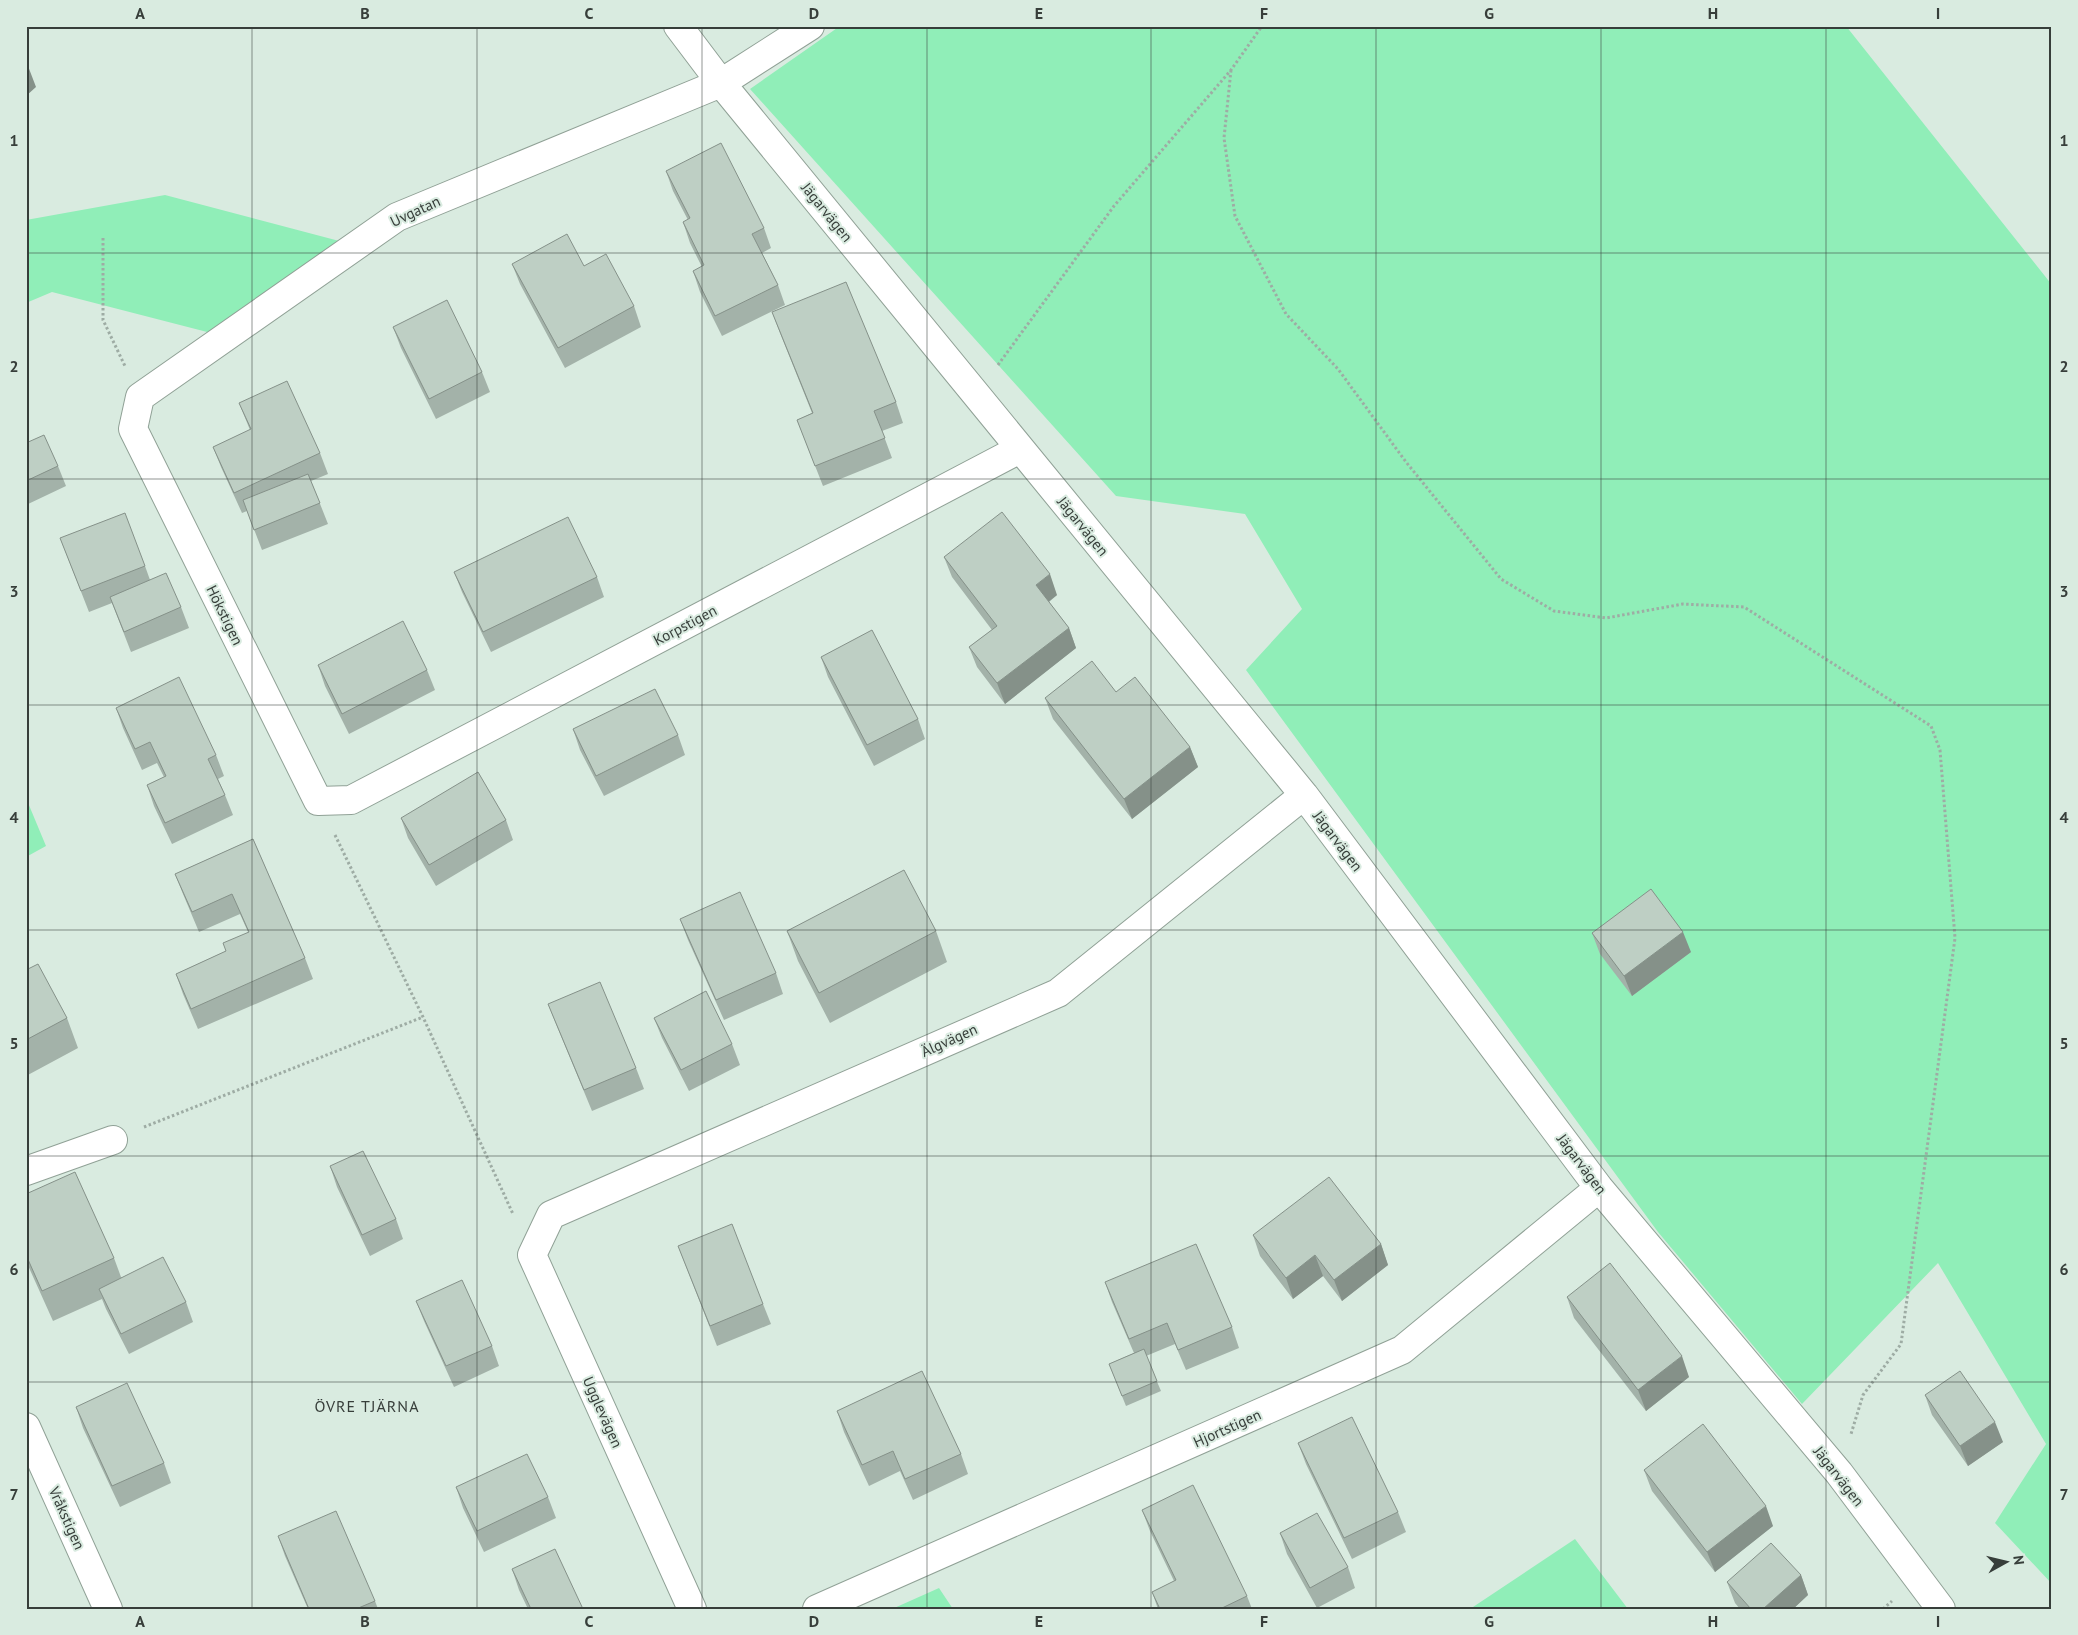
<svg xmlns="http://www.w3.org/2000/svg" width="2078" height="1635" font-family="'PT Sans',sans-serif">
<rect width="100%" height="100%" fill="#d9ebe0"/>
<path fill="#90eeb8" d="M840,26H1846L2052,285V1584L1995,1523L2046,1444L1938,1263L1802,1404L1658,1232L1246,670L1302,609L1245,514L1116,496L750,89Z
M165,195L343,242L211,333L52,292L26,303V220Z
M26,798L46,846L26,857Z
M1575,1539L1628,1609H1470Z
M939,1588L953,1609H892Z"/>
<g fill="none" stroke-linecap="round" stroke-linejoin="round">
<defs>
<path id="minor" d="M678,26L721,83L1304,795L1599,1188L1839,1473L1941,1609
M810,26L721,83L397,217L140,397L133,429L318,801L351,800L1020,449
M26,1171L113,1140
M26,1427L108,1609
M692,1609L532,1255L551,1215L1058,993L1304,795
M817,1609L1402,1350L1599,1188"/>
</defs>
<use href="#minor" stroke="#90a196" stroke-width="30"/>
<path stroke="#9eaca4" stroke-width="3" stroke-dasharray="2.5 2.5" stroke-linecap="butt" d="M1231,70L1224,138L1235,216L1286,314L1338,369L1406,462L1501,579L1554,611L1606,618L1683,604L1744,607L1931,726L1940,750L1955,938L1901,1344L1863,1395L1851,1434
M103,238V320L125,366
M998,365L1114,206L1231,70L1262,26
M335,835L423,1017L513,1214
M144,1127L423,1017
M1883,1609L1892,1601"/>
<use href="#minor" stroke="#fff" stroke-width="28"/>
</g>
<path fill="#a3b2a9" d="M666,171L764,228L771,248L762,253L778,285L785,305L722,336L700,292L693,271L702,267L690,243L683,222L688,220L673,191Z
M512,264L584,266L634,306L641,327L565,368L520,284Z
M772,312L896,402L903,423L882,431L892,458L823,486L797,420L812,413L780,333Z
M393,327L482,372L490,392L436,419L401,348Z
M239,403L320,453L328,474L311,481L328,524L262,550L247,511L242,513L221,467L213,447L250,430Z
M26,443L58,466L66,486L26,505Z
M60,538L145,566L150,580L181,607L189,628L131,652L112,603L89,612Z
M944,557L1057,595L1049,602L1069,628L1076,648L1005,704L977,667L969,647L992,630L952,577Z
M454,572L597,577L604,597L491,652L462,592Z
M821,657L918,719L925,739L874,766L828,677Z
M318,665L427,670L435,690L349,734L325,686Z
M1116,692L1190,747L1198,767L1132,819L1053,719L1045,698Z
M116,708L216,755L224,776L218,779L225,795L233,815L172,844L154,806L147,785L164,777L157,763L142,770L123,728Z
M573,729L678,735L685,755L604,796L580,750Z
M401,818L506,820L513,840L436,886L408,838Z
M253,839L305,958L313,979L198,1029L183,994L176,974L226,951L248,932L240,914L199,932L183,894L175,874Z
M680,919L776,973L783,994L724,1020L688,940Z
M787,931H936L947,962L830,1023L798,961Z
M1592,933L1691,952L1632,996L1600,954Z
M26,970L67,1018L78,1048L26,1076Z
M548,1004L636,1068L644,1089L592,1111L556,1024Z
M654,1018L732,1044L740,1065L689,1091L662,1038Z
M330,1166L396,1219L403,1239L370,1256L337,1187Z
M26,1194L114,1258L121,1277L186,1302L193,1322L129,1354L106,1309L102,1299L53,1321L26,1261Z
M1253,1235L1381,1244L1388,1265L1342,1301L1323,1276L1293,1299L1260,1256Z
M678,1246L763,1304L771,1324L717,1346Z
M1105,1282L1232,1327L1239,1348L1186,1370L1175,1344L1146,1356L1161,1391L1126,1406L1109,1364L1134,1353L1112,1302Z
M1567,1297L1689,1377L1646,1411L1574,1318Z
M416,1301L492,1346L499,1366L454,1387L424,1321Z
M1925,1395L2003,1442L1968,1466L1932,1415Z
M76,1407L164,1463L171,1483L120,1507L83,1428Z
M837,1411L961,1454L968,1474L913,1500L900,1471L869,1486L844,1432Z
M1298,1443L1398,1512L1406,1532L1352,1559L1306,1464Z
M1644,1470L1773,1526L1715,1572L1652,1491Z
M456,1487L548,1497L556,1518L484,1552L463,1508Z
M1142,1510L1247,1596L1252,1609H1158L1152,1592L1174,1581L1150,1531Z
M1280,1533L1348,1567L1355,1588L1317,1608L1287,1554Z
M278,1536L375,1601L378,1609H308L285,1556Z
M512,1569L583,1609H528L519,1590Z
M1801,1575L1808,1595L1793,1609H1740L1735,1603L1727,1582Z"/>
<path fill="#859189" d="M28,66L36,87L26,96V68Z
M1050,574L1057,595L1043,606L1036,585Z
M1069,628L1076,648L1005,704L997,683Z
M1190,747L1198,767L1132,819L1124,799Z
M1683,932L1691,952L1632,996L1624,976Z
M1381,1244L1388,1265L1342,1301L1334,1280Z
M1315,1255L1323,1276L1293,1299L1286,1278Z
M1682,1356L1689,1377L1646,1411L1638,1390Z
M1995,1422L2003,1442L1968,1466L1960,1446Z
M1766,1506L1773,1526L1715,1572L1707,1552Z
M1801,1575L1808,1595L1793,1609H1763Z"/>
<path fill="#becfc4" stroke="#859189" d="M721,143L764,228L752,234L778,285L715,316L693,271L704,265L683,222L690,218L666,171Z
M567,234L584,266L606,254L634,306L558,348L512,264Z
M846,282L896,402L874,411L885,438L815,466L797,420L813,413L772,312Z
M447,300L482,372L429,399L393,327Z
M287,381L320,453L234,493L213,447L251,429L239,403Z
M44,435L58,466L26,481V443Z
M308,474L320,503L254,530L243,500Z
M1002,512L1050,574L1036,585L1069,628L997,683L969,647L997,626L944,557Z
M125,513L145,566L81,591L60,538Z
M568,517L597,577L483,632L454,572Z
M166,573L181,607L124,632L110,597Z
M403,621L427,670L342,714L318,665Z
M872,630L918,719L867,745L821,657Z
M1092,661L1116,692L1135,677L1190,747L1124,799L1045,698Z
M179,677L216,755L208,759L225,795L165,823L147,785L166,776L150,742L135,749L116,708Z
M655,689L678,735L596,776L573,729Z
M478,772L506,820L429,865L401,818Z
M253,839L305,958L191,1009L176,974L226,951L223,943L249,932L232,894L192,912L175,874Z
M904,870L936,931L819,993L787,931Z
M1651,889L1683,932L1624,976L1592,933Z
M740,892L776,973L716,1000L680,919Z
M38,964L67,1018L26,1040V970Z
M600,982L636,1068L584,1090L548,1004Z
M706,991L732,1044L681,1070L654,1018Z
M363,1151L396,1219L362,1235L330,1166Z
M75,1172L114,1258L42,1291L26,1255V1194Z
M1329,1177L1381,1244L1334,1280L1315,1255L1286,1278L1253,1235Z
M732,1224L763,1304L710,1326L678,1246Z
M1196,1244L1232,1327L1178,1350L1167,1323L1129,1339L1105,1282Z
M163,1257L186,1302L121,1334L99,1289Z
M1610,1263L1682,1356L1638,1390L1567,1297Z
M462,1280L492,1346L446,1366L416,1301Z
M1144,1349L1157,1381L1122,1396L1109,1364Z
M922,1371L961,1454L905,1479L893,1451L862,1465L837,1411Z
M1960,1371L1995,1422L1960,1446L1925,1395Z
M127,1383L164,1463L112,1486L76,1407Z
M1352,1417L1398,1512L1344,1538L1298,1443Z
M1703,1424L1766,1506L1707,1552L1644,1470Z
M527,1454L548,1497L477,1531L456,1487Z
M1193,1485L1247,1596L1220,1609H1160L1152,1592L1176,1580L1142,1510Z
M336,1511L375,1601L356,1609H309L278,1536Z
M1317,1513L1348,1567L1310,1588L1280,1533Z
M1771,1543L1801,1575L1763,1609H1751L1727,1582Z
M555,1549L583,1609H531L512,1569Z"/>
<path fill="none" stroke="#373e3a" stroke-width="1" stroke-opacity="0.55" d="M252,26V1609M477,26V1609M702,26V1609M927,26V1609M1151,26V1609M1376,26V1609M1601,26V1609M1826,26V1609M26,253H2052M26,479H2052M26,705H2052M26,930H2052M26,1156H2052M26,1382H2052"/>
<g text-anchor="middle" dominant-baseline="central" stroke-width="4" stroke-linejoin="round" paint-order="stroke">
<g font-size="15" fill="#373e3a" stroke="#d9ebe0">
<text transform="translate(415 211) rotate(-25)">Uvgatan</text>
<text transform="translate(827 212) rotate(51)">Jägarvägen</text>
<text transform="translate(1083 526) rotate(51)">Jägarvägen</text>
<text transform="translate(225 615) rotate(64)">Hökstigen</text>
<text transform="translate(685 625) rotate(-28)">Korpstigen</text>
<text transform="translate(1338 841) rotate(53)">Jägarvägen</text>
<text transform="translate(949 1040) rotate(-24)">Älgvägen</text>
<text transform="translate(1582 1164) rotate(53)">Jägarvägen</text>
<text transform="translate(603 1412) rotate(66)">Ugglevägen</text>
<text transform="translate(1227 1428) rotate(-24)">Hjortstigen</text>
<text transform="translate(1839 1476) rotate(52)">Jägarvägen</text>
<text transform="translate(67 1518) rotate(66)">Vråkstigen</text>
</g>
<g font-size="16" letter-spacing="1" fill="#373e3a" stroke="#d9ebe0">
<text x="367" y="1406">ÖVRE TJÄRNA</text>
</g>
</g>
<rect width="2078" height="1635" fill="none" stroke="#d9ebe0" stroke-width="55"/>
<g transform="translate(2006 1562) rotate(82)" stroke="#d9ebe0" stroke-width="4" paint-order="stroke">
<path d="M0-4L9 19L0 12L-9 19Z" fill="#373e3a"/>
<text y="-8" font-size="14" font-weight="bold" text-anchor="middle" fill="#373e3a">N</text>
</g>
<rect x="28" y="28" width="2022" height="1580" fill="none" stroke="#373e3a" stroke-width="2"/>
<g font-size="16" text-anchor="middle" font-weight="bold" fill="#373e3a">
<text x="140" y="19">A</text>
<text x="365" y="19">B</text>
<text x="589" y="19">C</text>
<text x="814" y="19">D</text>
<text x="1039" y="19">E</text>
<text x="1264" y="19">F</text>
<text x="1489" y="19">G</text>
<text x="1713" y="19">H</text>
<text x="1938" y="19">I</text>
<text x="14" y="146">1</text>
<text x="2064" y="146">1</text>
<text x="14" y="372">2</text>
<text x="2064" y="372">2</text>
<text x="14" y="597">3</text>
<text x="2064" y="597">3</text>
<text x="14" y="823">4</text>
<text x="2064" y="823">4</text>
<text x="14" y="1049">5</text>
<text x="2064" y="1049">5</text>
<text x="14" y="1275">6</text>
<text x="2064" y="1275">6</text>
<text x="14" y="1500">7</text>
<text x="2064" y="1500">7</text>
<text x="140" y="1627">A</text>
<text x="365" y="1627">B</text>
<text x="589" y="1627">C</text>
<text x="814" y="1627">D</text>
<text x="1039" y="1627">E</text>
<text x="1264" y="1627">F</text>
<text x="1489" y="1627">G</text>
<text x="1713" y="1627">H</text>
<text x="1938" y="1627">I</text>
</g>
</svg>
